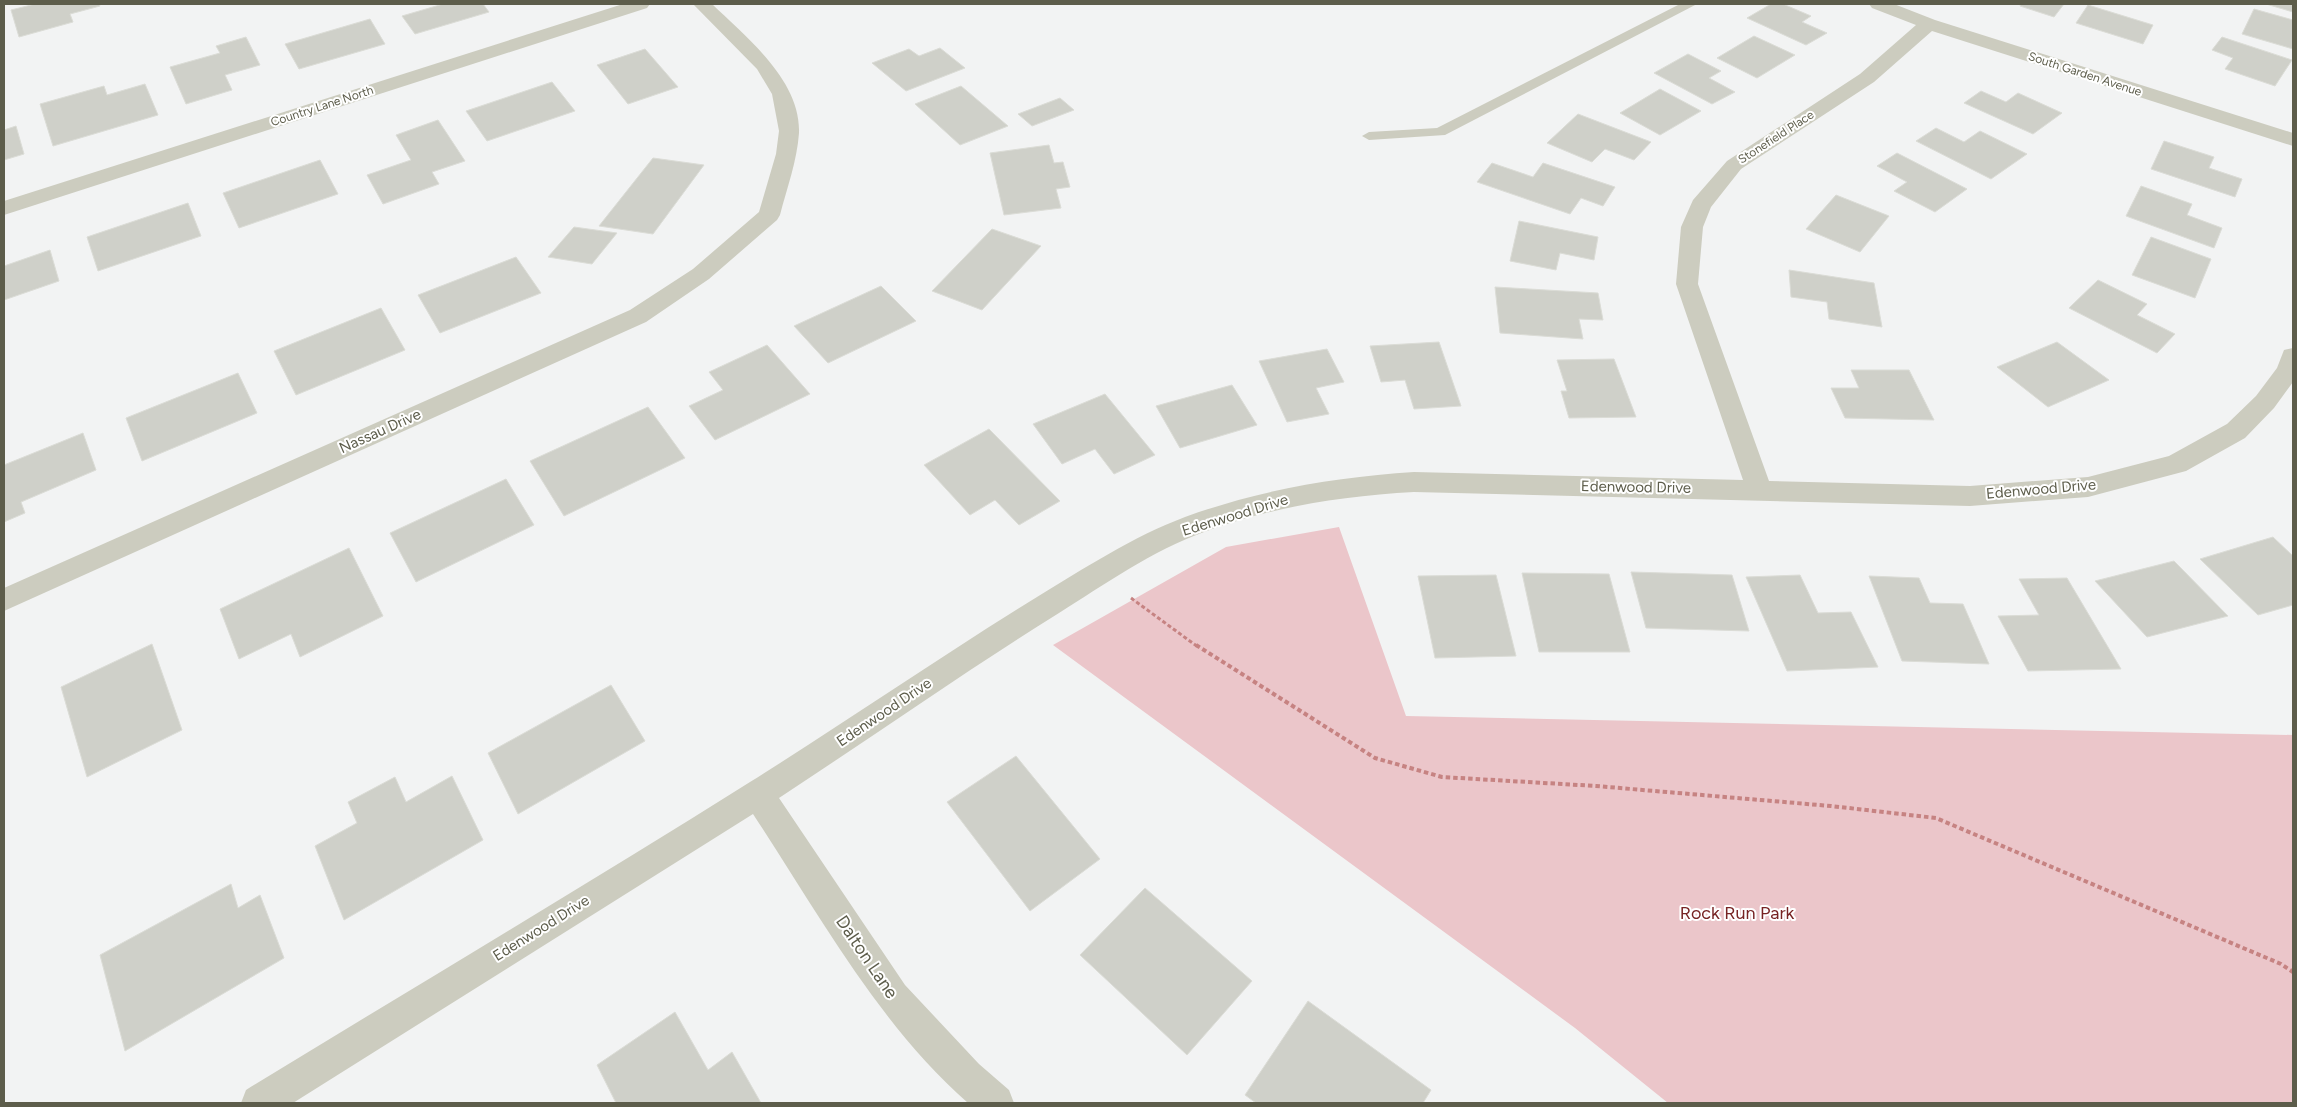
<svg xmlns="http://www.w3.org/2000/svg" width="2297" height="1107" font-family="Figtree,sans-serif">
<rect width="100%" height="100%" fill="#f2f3f3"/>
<path fill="#ebc6ca" d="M1339,527L1406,716L2293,735V1103H1668L1575,1028L1053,645L1226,547Z"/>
<path fill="#cfd0c9" stroke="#dbdcd6" d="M35,4H99L100,6L70,14L73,22L19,37L11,10Z
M443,4H483L489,12L415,34L402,16Z
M1771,4H1783L1811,16L1802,22L1827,33L1806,45L1747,18Z
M2021,4H2064L2054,17L2020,6Z
M2266,4H2293V12Z
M2088,5L2153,25L2143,44L2076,23Z
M2254,9L2293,20V49L2242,34Z
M370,19L385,44L299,69L285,44Z
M1754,36L1795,55L1757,78L1717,58Z
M246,37L260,65L225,75L232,90L186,104L170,67L220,53L216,46Z
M2222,37L2292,60L2275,86L2225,69L2233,58L2212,50Z
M940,48L965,68L906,91L872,63L909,49L919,56Z
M645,49L678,87L628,104L597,65Z
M1688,54L1721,71L1709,78L1735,92L1712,104L1654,73Z
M552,82L575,111L487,141L466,111Z
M145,84L158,115L53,146L40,104L104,86L107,95Z
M961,86L1008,126L960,145L915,104Z
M1660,89L1701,111L1660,135L1620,113Z
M1981,91L2006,102L2018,93L2062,113L2033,134L1964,103Z
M1060,98L1074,110L1032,126L1018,114Z
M1578,114L1651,142L1634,160L1605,149L1592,162L1547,143Z
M438,120L465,161L432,172L439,184L383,204L367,175L411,160L396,135Z
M16,126L24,154L4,160V130Z
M1936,128L1964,142L1980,131L2027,154L1991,179L1916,141Z
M2164,141L2214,157L2209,168L2242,179L2235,197L2151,169Z
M1049,145L1054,163L1063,162L1070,187L1056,189L1061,208L1004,215L990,153Z
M1897,153L1967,189L1935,212L1894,191L1907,182L1877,166Z
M653,158L704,165L653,234L599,226Z
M320,160L338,194L239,228L223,193Z
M1492,163L1533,177L1543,163L1615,187L1603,206L1581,198L1570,214L1477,182Z
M2141,186L2192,204L2187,215L2222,228L2214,248L2126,216Z
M1836,195L1889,216L1860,252L1806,229Z
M188,203L201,236L98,271L87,237Z
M1519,221L1598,237L1594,260L1560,253L1556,270L1510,261Z
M574,227L617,233L592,264L548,257Z
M992,229L1041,246L982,310L932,291Z
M2151,237L2211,259L2195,298L2132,275Z
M50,250L59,281L4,300V266Z
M516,257L541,293L440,333L418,295Z
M1789,270L1874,283L1882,327L1829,319L1827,302L1791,297Z
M2098,280L2147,304L2137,315L2175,334L2157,353L2069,308Z
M881,286L916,321L828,363L794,326Z
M1495,287L1598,293L1603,320L1579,319L1583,339L1500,333Z
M381,308L405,350L296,395L274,351Z
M1439,342L1461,406L1414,409L1405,380L1381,382L1370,346Z
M2057,342L2109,380L2048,407L1997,367Z
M767,345L810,394L715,440L689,406L723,390L709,372Z
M1327,349L1344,382L1316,388L1329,414L1287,422L1259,361Z
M1614,359L1636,417L1569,418L1561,391H1567L1557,360Z
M1851,370H1909L1934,420L1845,418L1831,388H1859Z
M238,373L257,413L142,461L126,418Z
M1232,385L1257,425L1180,448L1156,406Z
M1105,394L1155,455L1114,474L1095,449L1062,464L1033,424Z
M648,407L685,458L564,516L530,461Z
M989,429L1060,501L1019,525L995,500L970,515L924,465Z
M83,433L96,470L21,502L25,513L4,522V465Z
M506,479L534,525L416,582L390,533Z
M2273,537L2293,556V605L2258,615L2200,559Z
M349,548L383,616L300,657L291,634L239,659L220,609Z
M2174,561L2228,616L2147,637L2095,581Z
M1631,572L1732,575L1749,631L1646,628Z
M1522,573L1609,574L1630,652H1539Z
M1496,575L1516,656L1435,658L1418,576Z
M1800,575L1818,613L1851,612L1878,667L1787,671L1746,577Z
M1869,576L1919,578L1930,603L1963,604L1989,664L1902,661Z
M2067,578L2121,669L2028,671L1998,616L2039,615L2019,579Z
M152,644L182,730L87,777L61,687Z
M611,685L645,741L518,814L488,753Z
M1016,756L1100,859L1030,911L947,802Z
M452,776L483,840L344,920L315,846L357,823L348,802L395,777L406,802Z
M231,884L238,908L260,895L284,958L125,1051L100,955Z
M1145,888L1252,981L1187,1055L1080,955Z
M1308,1001L1431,1090L1423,1103H1256L1245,1095Z
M675,1012L708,1070L732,1052L761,1103H616L597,1065Z"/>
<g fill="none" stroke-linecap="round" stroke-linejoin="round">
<path stroke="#c68382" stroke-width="3" stroke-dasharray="4 2.5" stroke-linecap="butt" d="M1131,598L1198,647"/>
<path stroke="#c68382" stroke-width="4" stroke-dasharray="4.5 3" stroke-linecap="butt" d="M1196,645L1375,758L1442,777L1596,786L1831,806L1936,818L2281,964L2293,972"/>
<path fill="#ccccbf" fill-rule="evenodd" d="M1680,4H1697L1445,135L1369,140L1362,136L1369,132L1437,128Z"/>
<path fill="#ccccbf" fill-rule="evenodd" d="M623,4H650L647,8L4,215V201Z
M693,4H712C746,37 801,80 799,133C797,161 787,188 780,215L777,220L709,279L646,322L4,611V588L630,310L693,269L759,212L776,154L779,131L772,94L757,69Z
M1869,4H1894L1935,20L2293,133V146L1932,31L1874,82L1741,169L1711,207L1703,227L1698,284L1769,481L1970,486L2088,477L2169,456L2227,424L2256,396L2277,368L2284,350L2293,348V382L2274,408L2245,438L2186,471L2088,497L1970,506L1414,492C1342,496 1271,507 1204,532C1152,551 1105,584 1059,613C964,672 872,737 779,798L905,985L979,1064L1009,1090L1014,1103H968C878,1024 819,914 753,814L293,1103H241L246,1090C414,987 583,887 750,782C846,722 940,657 1037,597C1085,568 1132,537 1185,517C1259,490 1336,477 1414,472L1743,480L1676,284L1681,227L1693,200L1727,161L1860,74L1916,25L1872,8Z"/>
</g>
<g text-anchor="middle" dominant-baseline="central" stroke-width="4" stroke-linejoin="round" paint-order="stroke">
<g font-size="12" fill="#5d5d4b" stroke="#fff">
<text transform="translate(2085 74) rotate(18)">South Garden Avenue</text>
<text transform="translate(322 106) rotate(-18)">Country Lane North</text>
<text transform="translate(1776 137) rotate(-33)">Stonefield Place</text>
</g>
<g font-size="15" fill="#5d5d4b" stroke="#fff">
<text transform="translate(380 431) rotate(-24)">Nassau Drive</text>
<text transform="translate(1636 487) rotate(1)">Edenwood Drive</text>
<text transform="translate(2041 489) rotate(-5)">Edenwood Drive</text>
<text transform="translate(1235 515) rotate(-17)">Edenwood Drive</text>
<text transform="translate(884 712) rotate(-34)">Edenwood Drive</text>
<text transform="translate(541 928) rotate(-32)">Edenwood Drive</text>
</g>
<g font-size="18" fill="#772323" stroke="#fff">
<text x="1737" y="913">Rock Run Park</text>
</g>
<g font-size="18" fill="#5d5d4b" stroke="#fff">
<text transform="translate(867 957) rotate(56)">Dalton Lane</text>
</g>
</g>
<rect width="2297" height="1107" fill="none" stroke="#5d5d4b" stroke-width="10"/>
</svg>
